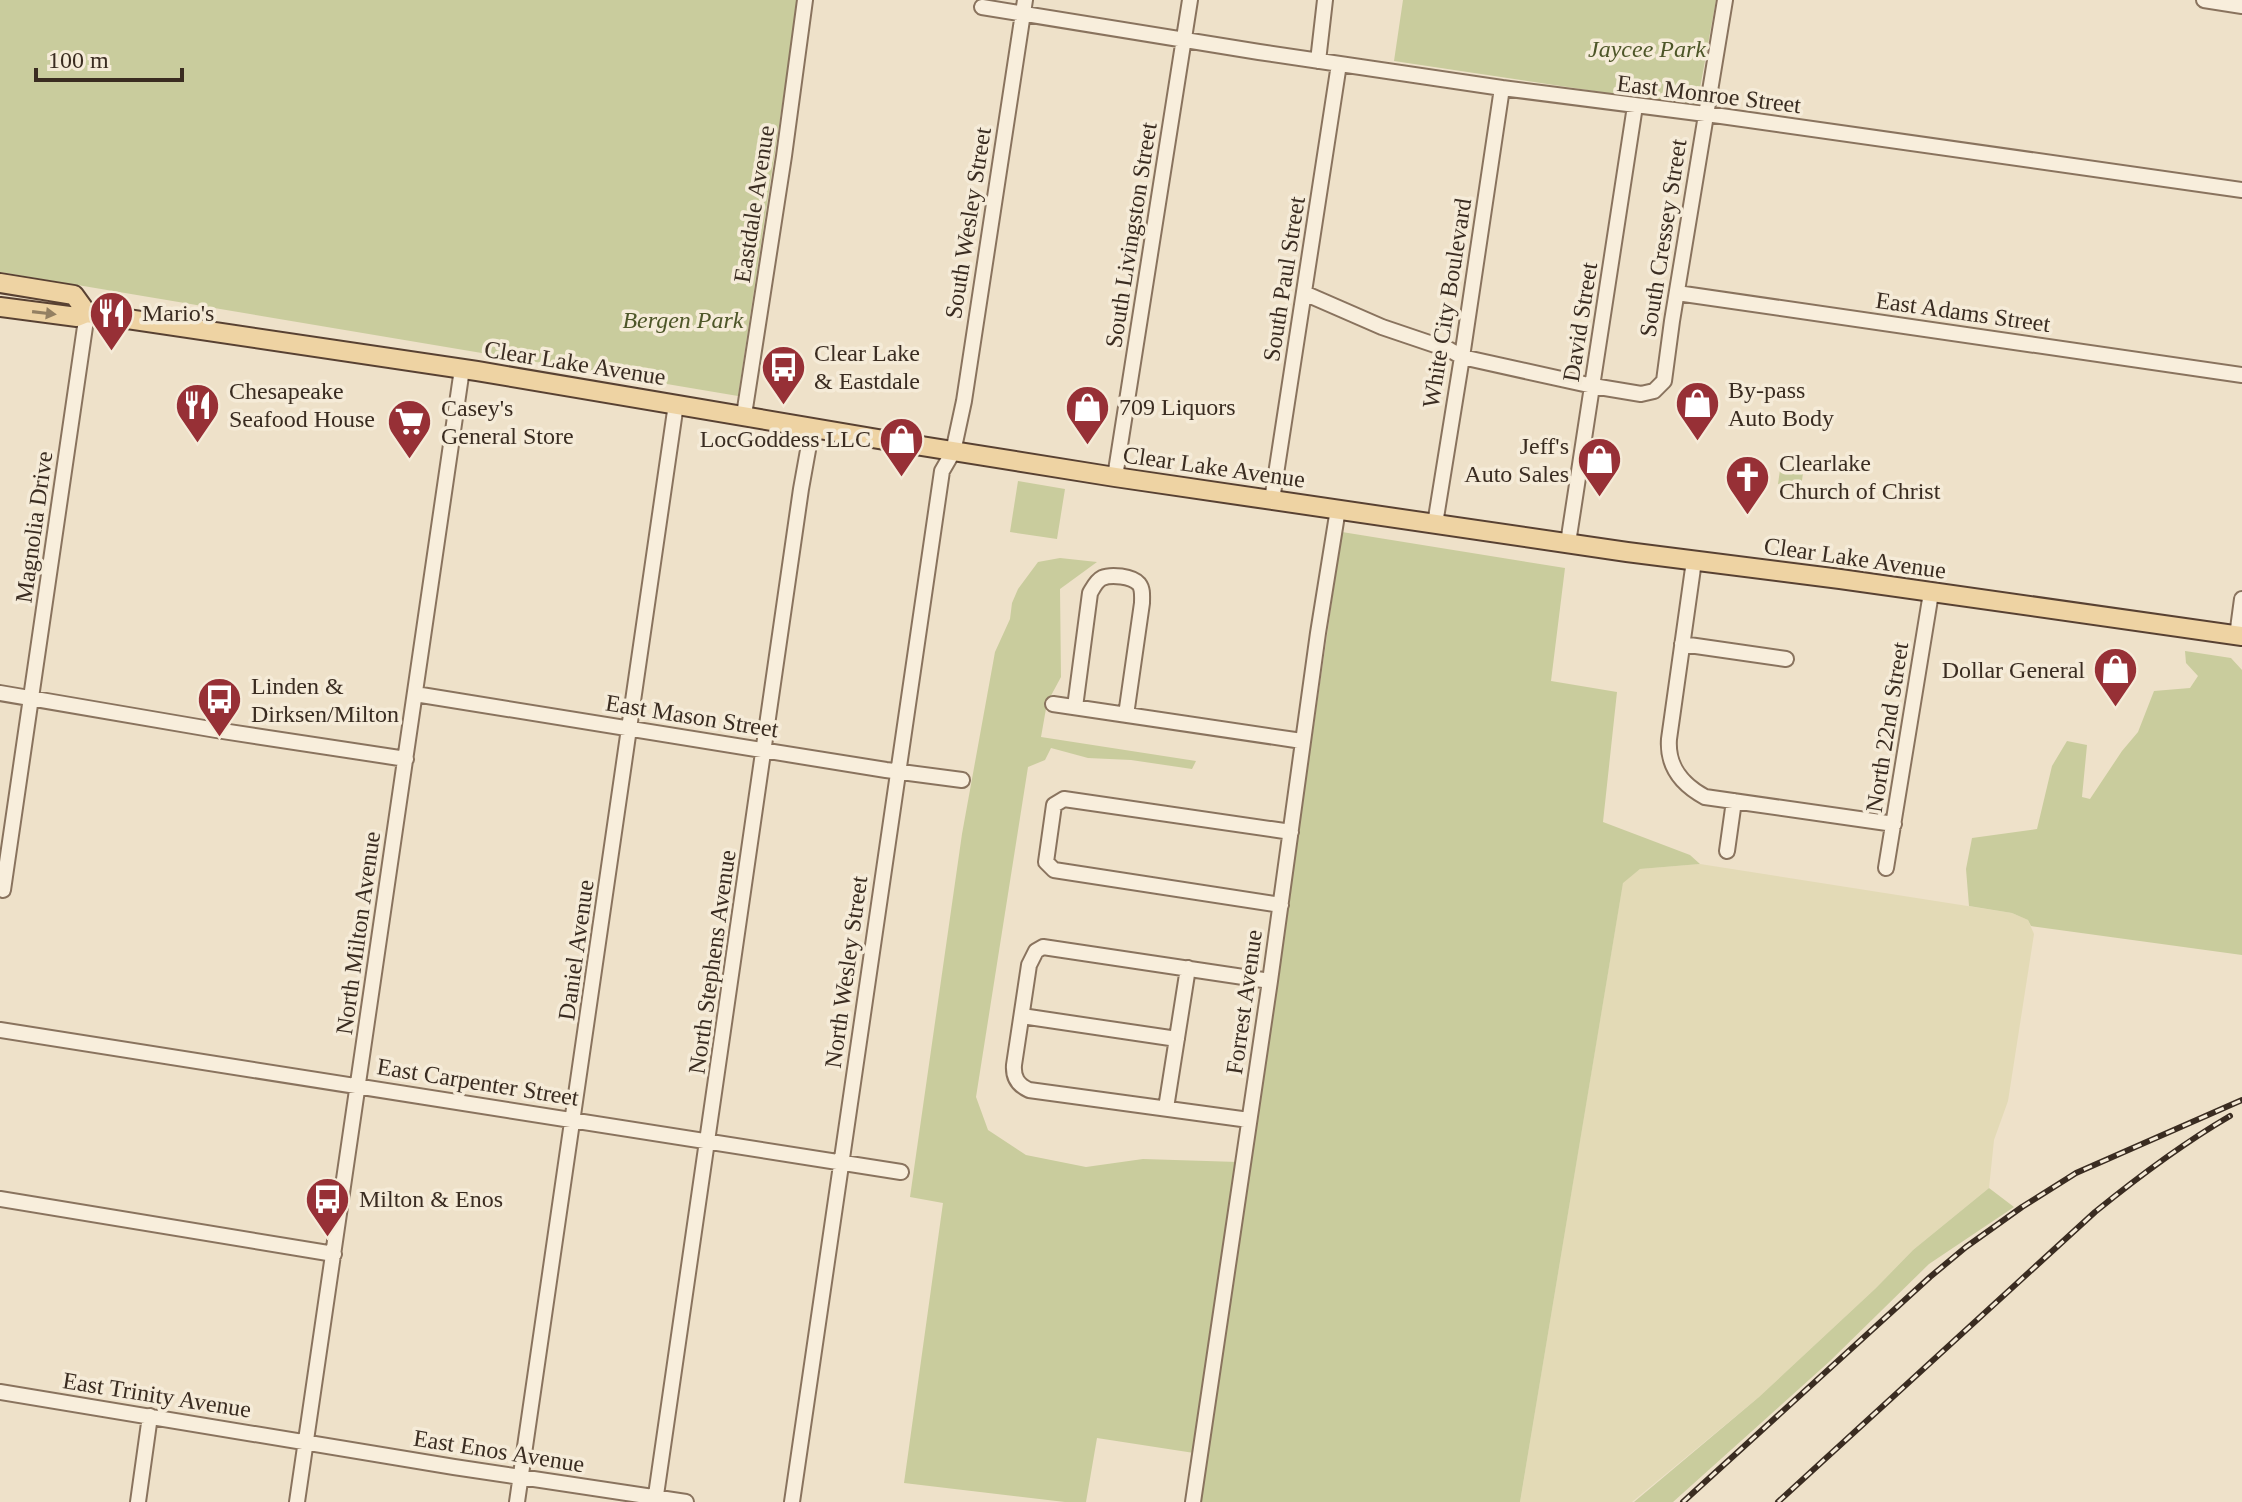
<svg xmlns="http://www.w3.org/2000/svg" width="2242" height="1502" font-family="'Times New Roman',serif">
<rect width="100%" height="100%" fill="#eee1c9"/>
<path fill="#e3dab6" d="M1700,864L2012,913L2028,920L2034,934L2008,1101L1994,1140L1989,1188L1913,1250L1876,1288L1759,1397L1632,1502H1520L1623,882L1640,869Z"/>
<path fill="#c9cc9d" d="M0,0H798L738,396L0,272Z
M1403,0H1716L1697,105L1694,106L1394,61Z
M1780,470L1803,473L1801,488L1778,484Z
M1018,481L1065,489L1057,539L1010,532Z
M1342,532L1565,568L1551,681L1617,692L1603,822L1690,855L1700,864L1640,869L1623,883L1520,1502H1201Z
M1060,558L1097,562L1060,589L1061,677L1047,703L1041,737L1196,761L1192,769L1131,760L1088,758L1051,748L1045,760L1028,767L976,1097L988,1130L1026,1155L1086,1167L1143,1159L1238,1162L1194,1453L1097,1438L1086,1502H1065L904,1483L943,1203L910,1197L962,834L995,652L1010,619L1012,603L1018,589L1038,562Z
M2185,651L2231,658L2242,670V955L2031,926L2028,920L2012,913L1969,906L1966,869L1972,838L2037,829L2052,766L2067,741L2087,745L2082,797L2090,799L2122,751L2138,732L2154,691L2190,688L2198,676L2186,663Z
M1989,1188L2014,1207L1929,1264L1830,1361L1673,1502H1634L1759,1397L1876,1288L1913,1250Z"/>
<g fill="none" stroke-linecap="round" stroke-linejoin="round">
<defs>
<path id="minor" d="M2204,0L2242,6
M982,7L1259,52L1502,88L1721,116L2242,190
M1318,61L1325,0
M1304,293L1382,327L1450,350L1462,357L1593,386L1641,394L1654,391L1664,381L1672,321L1725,0
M1677,293L2242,375
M744,415L784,156L805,0
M1115,477L1190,0
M1272,500L1339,64
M1435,524L1462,357L1502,88
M1568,543L1635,106
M1694,561L1669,739C1667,766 1681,784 1705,797L1894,824
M2237,636L2242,599
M1682,644L1786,659
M0,693L216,730L406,759
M415,694L886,770L962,780
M1053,704L1302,741
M1075,707L1090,593C1093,588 1096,581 1102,578C1111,574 1132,576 1139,584C1143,589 1142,597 1142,603L1126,715
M1727,851L1734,801
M1886,868L1931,593
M3,890L87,313
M1281,905L1054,870L1046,862L1054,805L1064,799L1291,832
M1022,1016L1177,1039
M0,1030L901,1172
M1166,1108L1188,968
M1249,1120L1029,1090C1018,1085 1013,1078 1014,1065L1029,965L1036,951L1043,947L1270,981
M0,1199L334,1254
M0,1392L454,1467L686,1502
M138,1502L150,1416
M297,1502L462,369
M517,1502L676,404
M655,1502L801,489L812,428
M792,1502L942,471L953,452L964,401L1025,0
M1193,1502L1270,981L1318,633L1338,509"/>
<path id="major" d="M0,283L74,295L87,313
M0,307L77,317L87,313L477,371L890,441L1115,477L1627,552L1840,579L2242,636"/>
</defs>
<use href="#minor" stroke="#89735e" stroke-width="18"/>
<use href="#major" stroke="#584132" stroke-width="22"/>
<use href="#minor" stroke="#f8eedc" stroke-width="14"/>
<use href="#major" stroke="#eed3a3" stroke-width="18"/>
<defs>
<path id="rail" d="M1683,1502L1930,1277L1966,1247L2022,1207L2076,1173L2242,1100
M1778,1502L2095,1212C2138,1177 2182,1144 2230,1116"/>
</defs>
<use href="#rail" stroke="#3a2c21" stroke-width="6"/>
<use href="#rail" stroke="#f5ebd8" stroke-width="3" stroke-dasharray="9" stroke-linecap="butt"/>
</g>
<defs><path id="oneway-solid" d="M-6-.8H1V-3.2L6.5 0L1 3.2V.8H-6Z" transform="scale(2)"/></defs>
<use fill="#948062" href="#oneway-solid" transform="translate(44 313) rotate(7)"/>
<defs>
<symbol id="restaurant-pin" viewBox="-11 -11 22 30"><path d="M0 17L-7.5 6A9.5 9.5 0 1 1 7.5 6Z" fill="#973036" stroke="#f5ebd8"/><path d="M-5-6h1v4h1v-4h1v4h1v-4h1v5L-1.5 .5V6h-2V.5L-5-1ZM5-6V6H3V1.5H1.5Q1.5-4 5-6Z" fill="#fff"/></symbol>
<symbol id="bus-pin" viewBox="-11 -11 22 30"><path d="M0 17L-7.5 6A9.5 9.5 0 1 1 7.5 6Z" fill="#973036" stroke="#f5ebd8"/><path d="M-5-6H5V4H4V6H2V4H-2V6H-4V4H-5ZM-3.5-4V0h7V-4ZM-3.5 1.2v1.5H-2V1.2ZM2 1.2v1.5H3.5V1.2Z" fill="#fff"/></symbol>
<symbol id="shop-pin" viewBox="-11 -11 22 30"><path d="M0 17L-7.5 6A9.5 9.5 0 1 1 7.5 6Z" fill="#973036" stroke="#f5ebd8"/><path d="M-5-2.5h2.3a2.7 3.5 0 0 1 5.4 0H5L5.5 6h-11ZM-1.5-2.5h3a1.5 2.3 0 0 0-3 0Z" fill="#fff"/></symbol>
<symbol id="supermarket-pin" viewBox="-11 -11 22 30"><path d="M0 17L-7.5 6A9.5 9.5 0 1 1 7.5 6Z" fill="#973036" stroke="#f5ebd8"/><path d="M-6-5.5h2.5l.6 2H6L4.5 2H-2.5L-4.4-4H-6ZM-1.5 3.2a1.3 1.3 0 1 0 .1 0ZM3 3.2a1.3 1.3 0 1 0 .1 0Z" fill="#fff"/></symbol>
<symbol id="church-pin" viewBox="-11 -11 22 30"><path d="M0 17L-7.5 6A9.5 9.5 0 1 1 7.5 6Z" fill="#973036" stroke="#f5ebd8"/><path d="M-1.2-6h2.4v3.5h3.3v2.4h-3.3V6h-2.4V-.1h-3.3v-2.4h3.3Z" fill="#fff"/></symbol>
</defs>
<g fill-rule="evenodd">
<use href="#restaurant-pin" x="86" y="288" width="51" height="69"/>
<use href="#bus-pin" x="758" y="342" width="51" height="69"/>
<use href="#shop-pin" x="1672" y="378" width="51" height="69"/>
<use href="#restaurant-pin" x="172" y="380" width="51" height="69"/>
<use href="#shop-pin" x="1062" y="382" width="51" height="69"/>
<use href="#supermarket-pin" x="384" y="396" width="51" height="69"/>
<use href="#shop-pin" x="876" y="414" width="51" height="69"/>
<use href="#shop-pin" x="1574" y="434" width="51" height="69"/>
<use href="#church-pin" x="1722" y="452" width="51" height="69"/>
<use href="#shop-pin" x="2090" y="644" width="51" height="69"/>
<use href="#bus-pin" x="194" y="674" width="51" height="69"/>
<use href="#bus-pin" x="302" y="1174" width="51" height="69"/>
</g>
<g text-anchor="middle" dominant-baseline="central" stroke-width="7" stroke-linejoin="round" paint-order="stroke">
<g font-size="24" font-style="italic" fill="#4d5628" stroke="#f5ebd8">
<text x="1647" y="49">Jaycee Park</text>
<text x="683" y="320">Bergen Park</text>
</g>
<g font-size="24" fill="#3a2c21" stroke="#f5ebd8">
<text transform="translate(1709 94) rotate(7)">East Monroe Street</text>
<text transform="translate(754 204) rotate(-81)">Eastdale Avenue</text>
<text transform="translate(968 223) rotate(-81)">South Wesley Street</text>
<text transform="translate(1131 235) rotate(-81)">South Livingston Street</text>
<text transform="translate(1663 238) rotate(-81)">South Cressey Street</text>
<text transform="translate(1284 279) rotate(-81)">South Paul Street</text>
<text transform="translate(1447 303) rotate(-81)">White City Boulevard</text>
<text transform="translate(1963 312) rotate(8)">East Adams Street</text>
<text transform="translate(1580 322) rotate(-81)">David Street</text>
<text transform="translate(575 363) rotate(9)">Clear Lake Avenue</text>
<text transform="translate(1214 467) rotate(8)">Clear Lake Avenue</text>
<text transform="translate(34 527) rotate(-82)">Magnolia Drive</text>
<text transform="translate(1855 558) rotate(8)">Clear Lake Avenue</text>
<text transform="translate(692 716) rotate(9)">East Mason Street</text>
<text transform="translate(1887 727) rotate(-81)">North 22nd Street</text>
<text transform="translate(358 933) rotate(-82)">North Milton Avenue</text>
<text transform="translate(576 950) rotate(-82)">Daniel Avenue</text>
<text transform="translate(712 962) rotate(-82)">North Stephens Avenue</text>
<text transform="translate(846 972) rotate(-82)">North Wesley Street</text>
<text transform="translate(1244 1002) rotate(-82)">Forrest Avenue</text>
<text transform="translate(478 1082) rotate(9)">East Carpenter Street</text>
<text transform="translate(157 1395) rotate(9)">East Trinity Avenue</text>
<text transform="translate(499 1451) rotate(9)">East Enos Avenue</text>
</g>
<g font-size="24" fill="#3a2c21" stroke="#f5ebd8" text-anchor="start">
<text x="142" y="313">Mario's</text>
<text x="814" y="353">Clear Lake<tspan x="814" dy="28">&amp; Eastdale</tspan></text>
<text x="1728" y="390">By-pass<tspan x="1728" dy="28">Auto Body</tspan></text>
<text x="229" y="391">Chesapeake<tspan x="229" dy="28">Seafood House</tspan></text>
<text x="1119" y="407">709 Liquors</text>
<text x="441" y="408">Casey's<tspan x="441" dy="28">General Store</tspan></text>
<text x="871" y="439" text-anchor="end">LocGoddess LLC</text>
<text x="1569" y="446" text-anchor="end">Jeff's<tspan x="1569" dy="28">Auto Sales</tspan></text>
<text x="1779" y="463">Clearlake<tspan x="1779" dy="28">Church of Christ</tspan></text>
<text x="2085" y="670" text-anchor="end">Dollar General</text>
<text x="251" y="686">Linden &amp;<tspan x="251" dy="28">Dirksen/Milton</tspan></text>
<text x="359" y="1199">Milton &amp; Enos</text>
</g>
</g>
<path d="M36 68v12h146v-12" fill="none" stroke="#3a2c21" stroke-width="4"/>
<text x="48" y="68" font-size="24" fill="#3a2c21" stroke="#f5ebd8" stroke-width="6" paint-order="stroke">100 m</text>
</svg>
